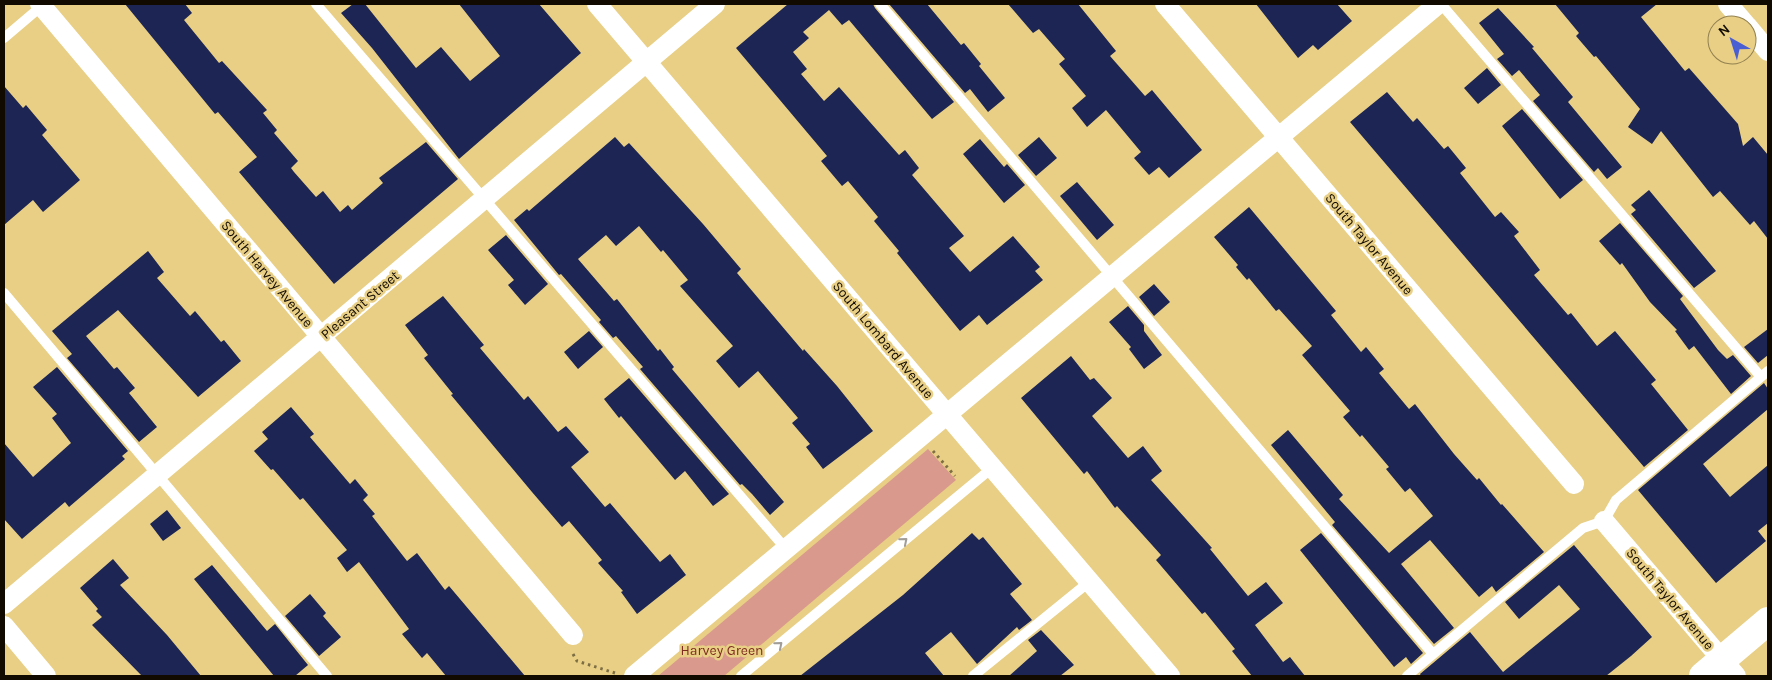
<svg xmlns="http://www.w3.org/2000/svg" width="1772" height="680" font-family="Karla,sans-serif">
<rect width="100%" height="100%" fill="#e8cf85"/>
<path fill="#d9998c" d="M928,449L956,480L724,676H658Z"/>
<path fill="#1c2553" d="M125,4H185L192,13L184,20L219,63L222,61L267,110L263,113L277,130L274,133L298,161L291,168L294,172L316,197L323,191L340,212L348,205L352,210L383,183L379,178L426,142L458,179L334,284L239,172L257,157L218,112L215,114Z
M353,4H365L416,68L441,47L470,81L500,56L459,4H539L581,53L459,159L372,48L341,13Z
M788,4H873L875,8L954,102L932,119L849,20L842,25L829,10L803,32L809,38L793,52L807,69L801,74L824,101L839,87L899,155L905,150L919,168L912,175L964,236L949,248L970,272L1013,236L1040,267L1035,271L1043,280L987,325L979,315L960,331L897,253L899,251L874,221L878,217L848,181L842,186L821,161L827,156L736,48Z
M889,4H927L961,45L964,43L981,64L979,66L1005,98L988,112L970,89L965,93Z
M1008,4H1078L1116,51L1110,56L1145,96L1152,90L1202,150L1169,178L1159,167L1149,175L1134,158L1141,152L1106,110L1087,127L1072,108L1086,96L1059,64L1065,59L1039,29L1033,33Z
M1256,4H1337L1352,21L1318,50L1313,45L1298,58Z
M1555,4H1657L1641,17L1685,71L1689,68L1738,124L1743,146L1753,137L1768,155V239L1754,221L1750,225L1720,191L1713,197L1661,131L1652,144L1628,127L1640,109L1596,56L1594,57L1576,36L1579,33Z
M1498,8L1534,47L1532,48L1573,97L1568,102L1622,167L1607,179L1598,168L1594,172L1533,101L1540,95L1519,70L1512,76L1497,59L1504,54L1479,23Z
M1487,68L1501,85L1478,104L1464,88Z
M4,86L23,108L26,105L47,130L42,135L80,180L43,212L33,200L4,225Z
M1387,92L1413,122L1417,118L1444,149L1448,146L1466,168L1460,173L1495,217L1501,212L1519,232L1514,236L1540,270L1534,275L1568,315L1571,313L1597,346L1615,331L1656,380L1651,384L1688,430L1644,467L1350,122Z
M1522,109L1583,180L1560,199L1502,126Z
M615,137L624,147L629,143L703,224L741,269L737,273L803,351L804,349L837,386L873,431L823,469L806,447L810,444L792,423L798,418L758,371L739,388L716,361L733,346L680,286L688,280L663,250L661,252L639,226L616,246L606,235L578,259L614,301L617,299L658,351L660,349L674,367L672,369L784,502L770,515L752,494L742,484L740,485L640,369L643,367L616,336L613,338L599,322L601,320L561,274L559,275L514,220L527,209L529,211Z
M1039,137L1057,158L1036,176L1018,155Z
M980,139L1004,167L1007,164L1025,185L1004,203L963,154Z
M1077,182L1114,225L1097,240L1060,196Z
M1649,190L1716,271L1694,288L1631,214L1636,210L1631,205Z
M1249,207L1336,311L1331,315L1361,352L1366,347L1384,369L1379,373L1409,409L1415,404L1454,454L1477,480L1479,478L1501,505L1502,504L1544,552L1496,592L1492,586L1479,597L1430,540L1401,564L1454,628L1434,644L1332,525L1335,522L1271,445L1288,430L1343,495L1339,499L1389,553L1433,516L1410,488L1405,492L1386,469L1389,467L1362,435L1360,437L1343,417L1350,411L1302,355L1312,346L1279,309L1276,311L1249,278L1247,280L1236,267L1238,265L1214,237Z
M1620,223L1683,296L1680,299L1718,350L1727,359L1733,355L1751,376L1731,394L1694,346L1689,350L1675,331L1677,330L1650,302L1622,263L1620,265L1599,241Z
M506,235L548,284L525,305L508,285L514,280L488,250Z
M148,251L164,272L157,278L190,316L195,311L221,342L224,340L241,361L198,397L118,310L86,336L114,369L117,367L135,388L129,393L157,427L139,442L67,358L72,354L52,331Z
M1154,284L1170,302L1154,316L1139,297Z
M443,296L484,345L480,348L524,400L528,396L558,432L566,426L589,452L571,467L605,507L610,503L660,562L670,554L686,575L637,614L621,592L623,591L598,563L602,560L569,521L562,527L532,492L451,395L453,394L424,358L428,355L405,325Z
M1128,306L1144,325V331L1162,355L1144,369L1129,349L1131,347L1109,322Z
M1768,329V355L1758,363L1744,347Z
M589,331L603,347L578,369L564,352Z
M1071,356L1090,380L1094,378L1112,398L1092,416L1128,458L1143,446L1162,471L1151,480L1212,548L1210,549L1248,596L1266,582L1283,603L1255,625L1283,662L1290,657L1305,676H1252L1232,651L1235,649L1205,612L1202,614L1156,560L1161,555L1117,506L1115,508L1087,471L1084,474L1021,398Z
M57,367L128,451L122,456L125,459L69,507L65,502L22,539L4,519V443L33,477L71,443L52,418L57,414L33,387Z
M629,378L729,494L713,506L685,471L675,480L621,416L619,418L604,399Z
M1764,383L1768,389V409L1703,464L1730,497L1768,465V523L1758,531L1766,541L1716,583L1638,490Z
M291,407L314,434L310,437L350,484L355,479L368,495L363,500L375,514L372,516L407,561L417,553L445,590L449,586L525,676H446L427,653L422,658L402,634L409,629L359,562L347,572L337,558L347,550L303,498L300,500L273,469L271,470L254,451L268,439L262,432Z
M167,510L181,528L163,541L150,524Z
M972,533L979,540L983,537L1022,584L1010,594L1032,620L1019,630L1017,627L977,664L951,632L925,653L944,676H800L903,595Z
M1321,533L1423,653L1411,664L1406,657L1394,667L1300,550Z
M1574,545L1652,637L1631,656L1606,676H1421L1420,674L1470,632L1503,672L1580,609L1559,585L1519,619L1505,602Z
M113,559L129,578L120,585L167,635L201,676H142L92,625L102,617L96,611L98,609L80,588Z
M212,565L267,631L275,624L308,665L295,676H274L194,579Z
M310,594L326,613L323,616L341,637L319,656L285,616Z
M1041,630L1074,665L1060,676H1009L1037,651L1028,640Z"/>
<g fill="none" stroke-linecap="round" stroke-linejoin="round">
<path stroke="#7e6e44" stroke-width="3" stroke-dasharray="2.5 4" stroke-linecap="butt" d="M933,451L955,476
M573,654L577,661L615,673"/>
<path stroke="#fff" stroke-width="10" d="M316,4L786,549
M880,4L1433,654
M1441,4L1761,377
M4,38L44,4
M4,293L327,676
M741,676L992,468
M973,676L1089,582
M1407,676L1583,528L1604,521L1616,500L1768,371"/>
<path stroke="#fff" stroke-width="20" d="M40,4L573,635
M597,4L1170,676
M1165,4L1574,484
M1728,4L1746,25
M1747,26L1768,51
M1604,521L1736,676
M4,604L715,4
M4,626L46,676
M634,676L1438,4"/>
<path stroke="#fff" stroke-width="28" d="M1703,676L1768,621"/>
</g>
<defs><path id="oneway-chevron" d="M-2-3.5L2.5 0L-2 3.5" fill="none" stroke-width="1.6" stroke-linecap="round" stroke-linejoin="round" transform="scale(1.25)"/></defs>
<g stroke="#a09d99">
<use href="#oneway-chevron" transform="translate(904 541) rotate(-40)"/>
<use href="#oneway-chevron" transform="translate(779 645) rotate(-40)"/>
</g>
<g text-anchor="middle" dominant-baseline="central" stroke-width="5" stroke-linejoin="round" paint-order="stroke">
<g font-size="14" fill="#110a00" stroke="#e8cf85">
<text transform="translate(1369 244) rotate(50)">South Taylor Avenue</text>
<text transform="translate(267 274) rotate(50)">South Harvey Avenue</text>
<text transform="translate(360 305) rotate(-40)">Pleasant Street</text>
<text transform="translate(883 340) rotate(50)">South Lombard Avenue</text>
<text transform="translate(1670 599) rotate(50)">South Taylor Avenue</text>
</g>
<g font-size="14" fill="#7e2e21" stroke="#e8cf85">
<text x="722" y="650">Harvey Green</text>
</g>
</g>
<rect width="1772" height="680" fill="none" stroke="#110a00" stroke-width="10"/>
<g transform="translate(1732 40) rotate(321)"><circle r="24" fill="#e8cf85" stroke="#928050"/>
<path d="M0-4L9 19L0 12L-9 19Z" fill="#4a5ed3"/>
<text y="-8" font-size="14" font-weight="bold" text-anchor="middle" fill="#110a00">N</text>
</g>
</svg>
